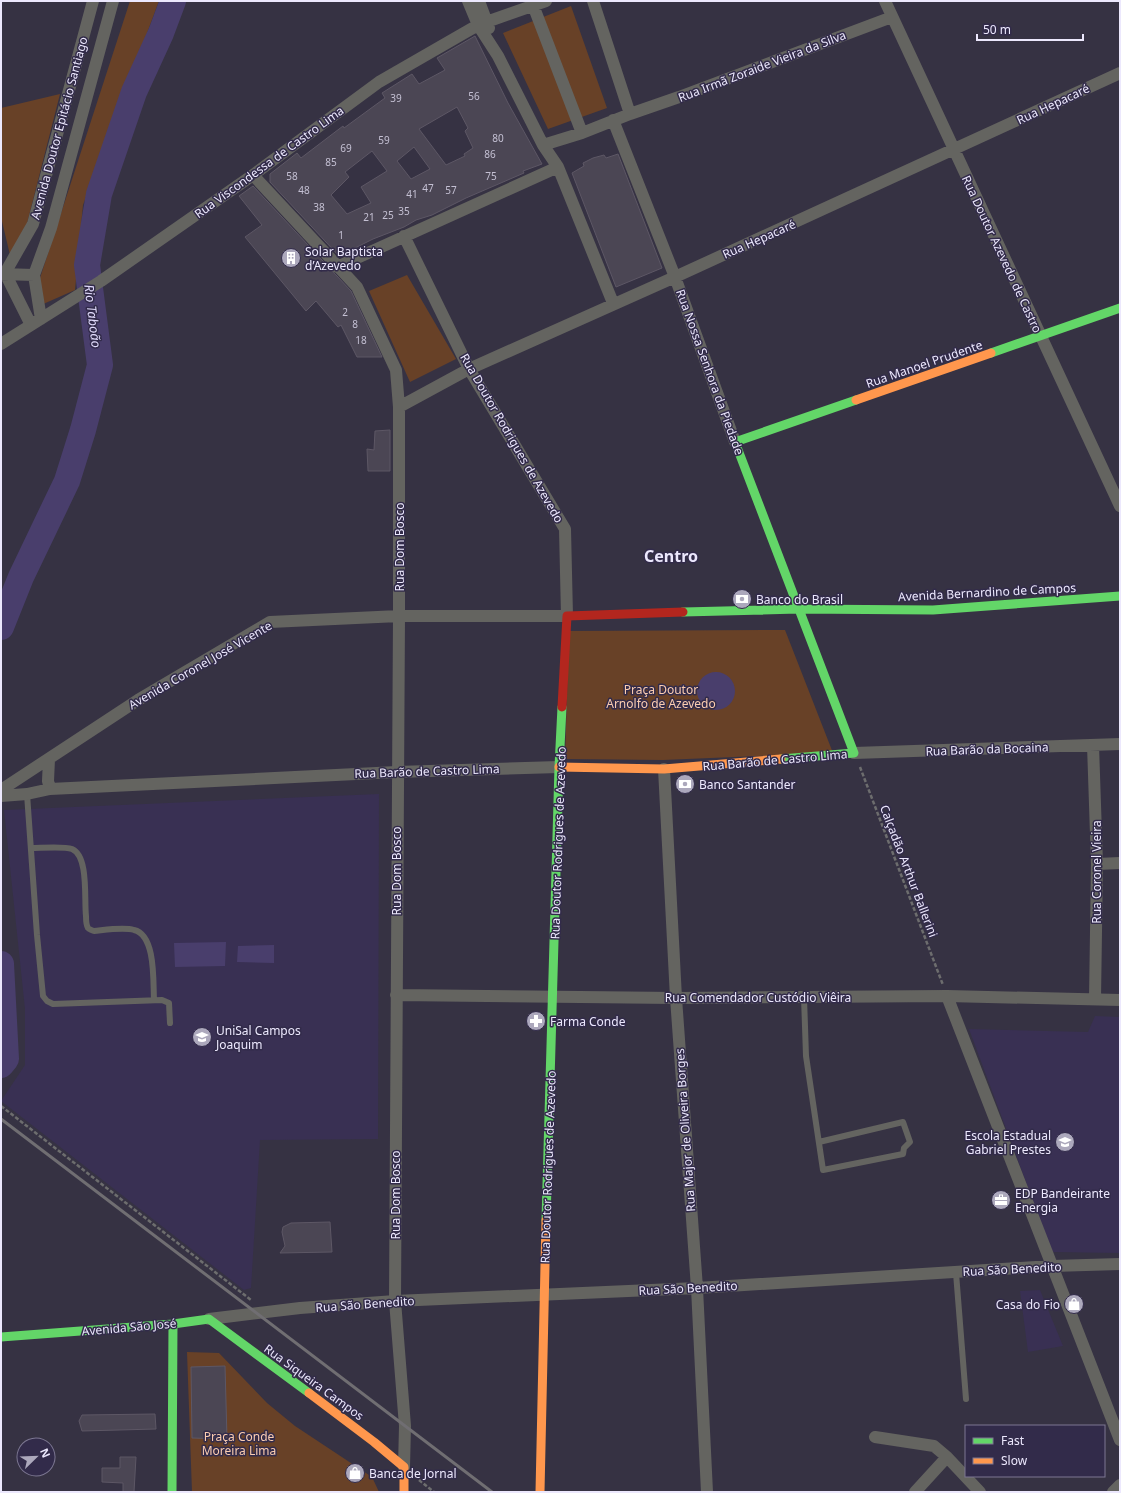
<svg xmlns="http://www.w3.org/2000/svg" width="1121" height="1493" font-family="'Noto Sans',sans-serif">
<rect width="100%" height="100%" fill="#363243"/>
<path fill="#393053" d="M379,794L378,1139L260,1140L251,1288L244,1290L1,1101L25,1065V1009L4,810Z
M1095,1016L1120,1017V1253L1052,1252L969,1029L1088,1032Z
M1040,1290L1063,1346L1028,1352L1020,1291Z"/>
<path fill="#684127" d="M130,1H159L83,205L75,290L41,305L39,281Z
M571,6L607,108L548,129L503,33Z
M60,94L19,255H10L1,217V108Z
M407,275L456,359L410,382L369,291Z
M785,630L833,753L663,760L565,759L569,631Z
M187,1352L219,1353L267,1403L295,1426L372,1477L379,1492H192Z"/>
<path fill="#493e6c" d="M697 691a19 19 0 1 1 38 0a19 19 0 1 1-38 0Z
M226,942L225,966L175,967L174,943Z
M274,945V963L237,962L238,946Z"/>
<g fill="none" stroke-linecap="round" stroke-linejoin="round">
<path stroke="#493e6c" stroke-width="26" d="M1,627L21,577L67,481L83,430L100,365L87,265L99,194L134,92L161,33L173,1
M1,964L6,1059L1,1065"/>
</g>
<path fill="#4b4654" stroke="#5d5765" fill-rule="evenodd" d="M475,36L508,103L542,164L523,171L524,173L466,198L432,215L416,220L404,227L373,239L339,256L270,182V174L297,153L301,158L343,126L344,128L385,98L382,93L412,74L419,84L445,70L437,58ZM457,107L468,128L465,131L473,148L464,154L465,156L446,165L419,129ZM414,147L430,169L411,179L397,161ZM372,151L387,171L361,187L371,203L347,214L331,195L349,177L345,172Z
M618,154L662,268L616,287L572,173L584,166L583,163L593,158L604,155L606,158Z
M253,186L351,291L382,357H357L341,325L338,327L316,301L306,311L245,237L262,225L239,196Z
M390,430V471H368L367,449L374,450L375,431Z
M330,1222L332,1252L280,1253L285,1246L282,1232L283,1227L291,1223Z
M225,1366L227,1439L192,1438L191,1367Z
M155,1414L156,1429L82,1431L79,1421L82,1415Z
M120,1457H136L134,1492H123V1483L102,1482V1468H120Z"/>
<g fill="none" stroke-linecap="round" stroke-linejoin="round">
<path stroke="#6d6d6e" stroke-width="2.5" stroke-dasharray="4 2" stroke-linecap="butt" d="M860,767L943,985
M1,1106L251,1300H252
M419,1480L434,1492"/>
<path stroke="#646460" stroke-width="6" d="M27,794L37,935L43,996L47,1001L53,1004L162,1000L169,1003L170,1023
M31,848C41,848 64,846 72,849C89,856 84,900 86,916C86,920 86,925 88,928C89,929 93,931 94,931C105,930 124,927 134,930C156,935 153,982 154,1000
M804,997L806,1056L823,1170L903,1154L904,1148L910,1142L903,1122L819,1142
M956,1273L966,1399"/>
<path stroke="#646460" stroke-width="12" d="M468,1L478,25L498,56L543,145
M479,1L489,28
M885,1L1120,506
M533,5L582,133
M630,114L679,97L892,17
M613,120L675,277L735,442
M558,167L613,303
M253,175L357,287L396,370L399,407V616L395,1301L405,1426L404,1467
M337,267L558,167L543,145L582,133L630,114L593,1
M5,273L33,224L93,1
M5,273L31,325
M1,274L34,275
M41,319L34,275L51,228L113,1
M1,344L101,281L253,175L379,82L478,25L546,1
M399,407L469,369L675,277L1120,73
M1093,745L1097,864L1095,999
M854,753L1120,744
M49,759L48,781L50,789
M664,769L676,998L697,1288L707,1492
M1,790L138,700L270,622L399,616H567L565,529L469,369L404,236
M1,796L27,794L50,789L397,772L559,767
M1097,864L1120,863
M396,995L676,998L947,996L1120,1000
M947,996L1120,1440
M209,1319L300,1308L395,1301L697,1288L1052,1266L1120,1264
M875,1437L934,1446L947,1457L980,1492
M915,1492L947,1457
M1113,1492L1120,1485"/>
<path stroke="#63d668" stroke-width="9" d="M991,353L1120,308
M683,612L798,609L933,610L1120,596
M781,759L854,753L735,442L856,400
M546,1220L559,767L562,707
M1,1337L173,1324L209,1319L309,1393
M172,1492L173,1324"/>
<path stroke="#ff974d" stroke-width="9" d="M856,400L991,353
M559,767L664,769L781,759
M309,1393L374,1442L404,1467V1492
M540,1492L546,1220"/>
<path stroke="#b3261e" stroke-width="9" d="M562,707L567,616L683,612"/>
<path stroke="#706e72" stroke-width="3" d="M1,1119L492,1492"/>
</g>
<defs>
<symbol id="building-disc" viewBox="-11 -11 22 22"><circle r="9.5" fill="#aca8bc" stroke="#322b4a"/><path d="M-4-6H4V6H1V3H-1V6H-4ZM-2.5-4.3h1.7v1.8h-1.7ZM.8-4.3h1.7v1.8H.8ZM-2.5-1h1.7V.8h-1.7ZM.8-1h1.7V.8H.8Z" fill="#fff"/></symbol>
<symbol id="bank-disc" viewBox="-11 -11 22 22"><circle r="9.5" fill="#aca8bc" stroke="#322b4a"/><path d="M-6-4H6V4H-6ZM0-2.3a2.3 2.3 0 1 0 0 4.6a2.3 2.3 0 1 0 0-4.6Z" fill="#fff"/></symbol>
<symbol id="pharmacy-disc" viewBox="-11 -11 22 22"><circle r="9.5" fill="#aca8bc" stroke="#322b4a"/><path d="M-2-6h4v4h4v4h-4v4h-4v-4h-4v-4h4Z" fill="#fff"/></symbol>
<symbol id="university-disc" viewBox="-11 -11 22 22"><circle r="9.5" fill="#aca8bc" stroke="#322b4a"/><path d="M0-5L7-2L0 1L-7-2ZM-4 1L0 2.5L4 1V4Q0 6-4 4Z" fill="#fff"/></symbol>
<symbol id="school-disc" viewBox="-11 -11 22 22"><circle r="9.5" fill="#aca8bc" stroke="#322b4a"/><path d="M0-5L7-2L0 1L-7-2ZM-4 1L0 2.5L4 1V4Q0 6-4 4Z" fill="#fff"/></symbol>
<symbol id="office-disc" viewBox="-11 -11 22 22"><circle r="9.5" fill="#aca8bc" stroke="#322b4a"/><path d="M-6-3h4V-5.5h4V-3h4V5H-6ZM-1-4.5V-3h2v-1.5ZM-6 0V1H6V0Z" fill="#fff"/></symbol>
<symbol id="shop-disc" viewBox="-11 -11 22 22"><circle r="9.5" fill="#aca8bc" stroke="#322b4a"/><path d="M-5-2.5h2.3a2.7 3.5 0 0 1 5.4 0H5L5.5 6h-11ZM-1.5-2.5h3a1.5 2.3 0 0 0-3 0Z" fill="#fff"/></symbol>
</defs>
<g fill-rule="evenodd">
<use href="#building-disc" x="280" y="247" width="22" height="22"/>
<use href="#bank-disc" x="731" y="588" width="22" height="22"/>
<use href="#bank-disc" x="674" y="773" width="22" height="22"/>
<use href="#pharmacy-disc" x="525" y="1010" width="22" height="22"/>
<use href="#university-disc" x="191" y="1026" width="22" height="22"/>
<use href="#school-disc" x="1054" y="1131" width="22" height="22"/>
<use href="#office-disc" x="990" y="1189" width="22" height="22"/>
<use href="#shop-disc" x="1063" y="1293" width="22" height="22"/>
<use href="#shop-disc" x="344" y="1462" width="22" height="22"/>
</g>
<g text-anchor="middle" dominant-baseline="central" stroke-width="3" stroke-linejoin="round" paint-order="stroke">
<g font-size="10" fill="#c4c0d3">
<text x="474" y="96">56</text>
<text x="396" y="98">39</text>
<text x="498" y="138">80</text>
<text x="384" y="140">59</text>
<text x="346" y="148">69</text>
<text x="490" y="154">86</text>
<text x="331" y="162">85</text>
<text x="292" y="176">58</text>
<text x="491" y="176">75</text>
<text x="428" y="188">47</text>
<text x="304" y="190">48</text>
<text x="451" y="190">57</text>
<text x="412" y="194">41</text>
<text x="319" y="207">38</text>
<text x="404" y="211">35</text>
<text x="388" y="215">25</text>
<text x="369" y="217">21</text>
<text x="341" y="235">1</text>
<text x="345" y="312">2</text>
<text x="355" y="324">8</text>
<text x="361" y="340">18</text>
</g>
<g font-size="12" fill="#ece8fd" stroke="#322b4a">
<text transform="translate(762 66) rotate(-21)">Rua Irmã Zoraide Vieira da Silva</text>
<text transform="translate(1053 104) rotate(-25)">Rua Hepacaré</text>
<text transform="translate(59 128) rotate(-75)">Avenida Doutor Epitácio Santiago</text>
<text transform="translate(269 162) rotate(-36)">Rua Viscondessa de Castro Lima</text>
<text transform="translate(759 239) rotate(-24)">Rua Hepacaré</text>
<text transform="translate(1002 254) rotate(65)">Rua Doutor Azevedo de Castro</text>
<text transform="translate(924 364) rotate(-19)">Rua Manoel Prudente</text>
<text transform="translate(710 372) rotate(70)">Rua Nossa Senhora da Piedade</text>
<text transform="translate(512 438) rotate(60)">Rua Doutor Rodrigues de Azevedo</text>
<text transform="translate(399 547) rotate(-90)">Rua Dom Bosco</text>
<text transform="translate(987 592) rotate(-3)">Avenida Bernardino de Campos</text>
<text transform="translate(200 665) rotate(-30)">Avenida Coronel José Vicente</text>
<text transform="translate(987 749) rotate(-2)">Rua Barão da Bocaina</text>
<text transform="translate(775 760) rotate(-5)">Rua Barão de Castro Lima</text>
<text transform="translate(427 771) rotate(-2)">Rua Barão de Castro Lima</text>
<text transform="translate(558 843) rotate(-88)">Rua Doutor Rodrigues de Azevedo</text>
<text transform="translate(396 871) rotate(-90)">Rua Dom Bosco</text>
<text transform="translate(909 871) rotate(69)">Calçadão Arthur Ballerini</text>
<text transform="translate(1096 872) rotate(-90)">Rua Coronel Vieira</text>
<text x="758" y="997">Rua Comendador Custódio Viêira</text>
<text transform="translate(685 1130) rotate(-94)">Rua Major de Oliveira Borges</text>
<text transform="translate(548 1167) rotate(-88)">Rua Doutor Rodrigues de Azevedo</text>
<text transform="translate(395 1195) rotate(-90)">Rua Dom Bosco</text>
<text transform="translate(1012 1269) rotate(-3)">Rua São Benedito</text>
<text transform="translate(688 1288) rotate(-3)">Rua São Benedito</text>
<text transform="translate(365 1304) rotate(-4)">Rua São Benedito</text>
<text transform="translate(129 1327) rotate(-5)">Avenida São José</text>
<text transform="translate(314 1382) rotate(36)">Rua Siqueira Campos</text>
</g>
<g font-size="12" fill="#ece8fd" stroke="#322b4a" text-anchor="start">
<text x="305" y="251">Solar Baptista<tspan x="305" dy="14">d’Azevedo</tspan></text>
<text x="756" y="599">Banco do Brasil</text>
<text x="699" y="784">Banco Santander</text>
<text x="550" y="1021">Farma Conde</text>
<text x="216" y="1030">UniSal Campos<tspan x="216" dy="14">Joaquim</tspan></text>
<text x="1051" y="1135" text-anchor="end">Escola Estadual<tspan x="1051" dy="14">Gabriel Prestes</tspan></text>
<text x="1015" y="1193">EDP Bandeirante<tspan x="1015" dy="14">Energia</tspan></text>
<text x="1060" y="1304" text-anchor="end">Casa do Fio</text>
<text x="369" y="1473">Banca de Jornal</text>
</g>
<g font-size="12" fill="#fccdb0" stroke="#322b4a">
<text x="661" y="689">Praça Doutor<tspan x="661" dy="14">Arnolfo de Azevedo</tspan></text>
<text x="239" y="1436">Praça Conde<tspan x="239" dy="14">Moreira Lima</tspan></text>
</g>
<g font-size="13" font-style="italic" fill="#e0dafb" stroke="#322b4a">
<text transform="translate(93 316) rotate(83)">Rio Taboão</text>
</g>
<g font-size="16" font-weight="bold" fill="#ece8fd" stroke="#322b4a">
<text x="671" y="556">Centro</text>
</g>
</g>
<rect width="1121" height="1493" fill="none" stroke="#ece8fd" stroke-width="4"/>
<rect x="965" y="1425" width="140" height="52" fill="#322b4a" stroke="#7c7792"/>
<rect x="973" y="1438" width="20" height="6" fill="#63d668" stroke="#7c7792"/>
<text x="1001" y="1445" font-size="12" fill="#ece8fd">Fast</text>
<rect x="973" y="1458" width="20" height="6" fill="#ff974d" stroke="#7c7792"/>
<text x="1001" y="1465" font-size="12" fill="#ece8fd">Slow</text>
<g transform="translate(36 1457) rotate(67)"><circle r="19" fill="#322b4a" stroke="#7c7792"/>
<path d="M0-3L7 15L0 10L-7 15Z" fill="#aca8bc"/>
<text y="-6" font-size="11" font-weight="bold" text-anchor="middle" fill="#ece8fd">N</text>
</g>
<path d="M977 34v6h106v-6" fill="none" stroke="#ece8fd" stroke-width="2"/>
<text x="983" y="34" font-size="12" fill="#ece8fd" stroke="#322b4a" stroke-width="3" paint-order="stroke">50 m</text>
</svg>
